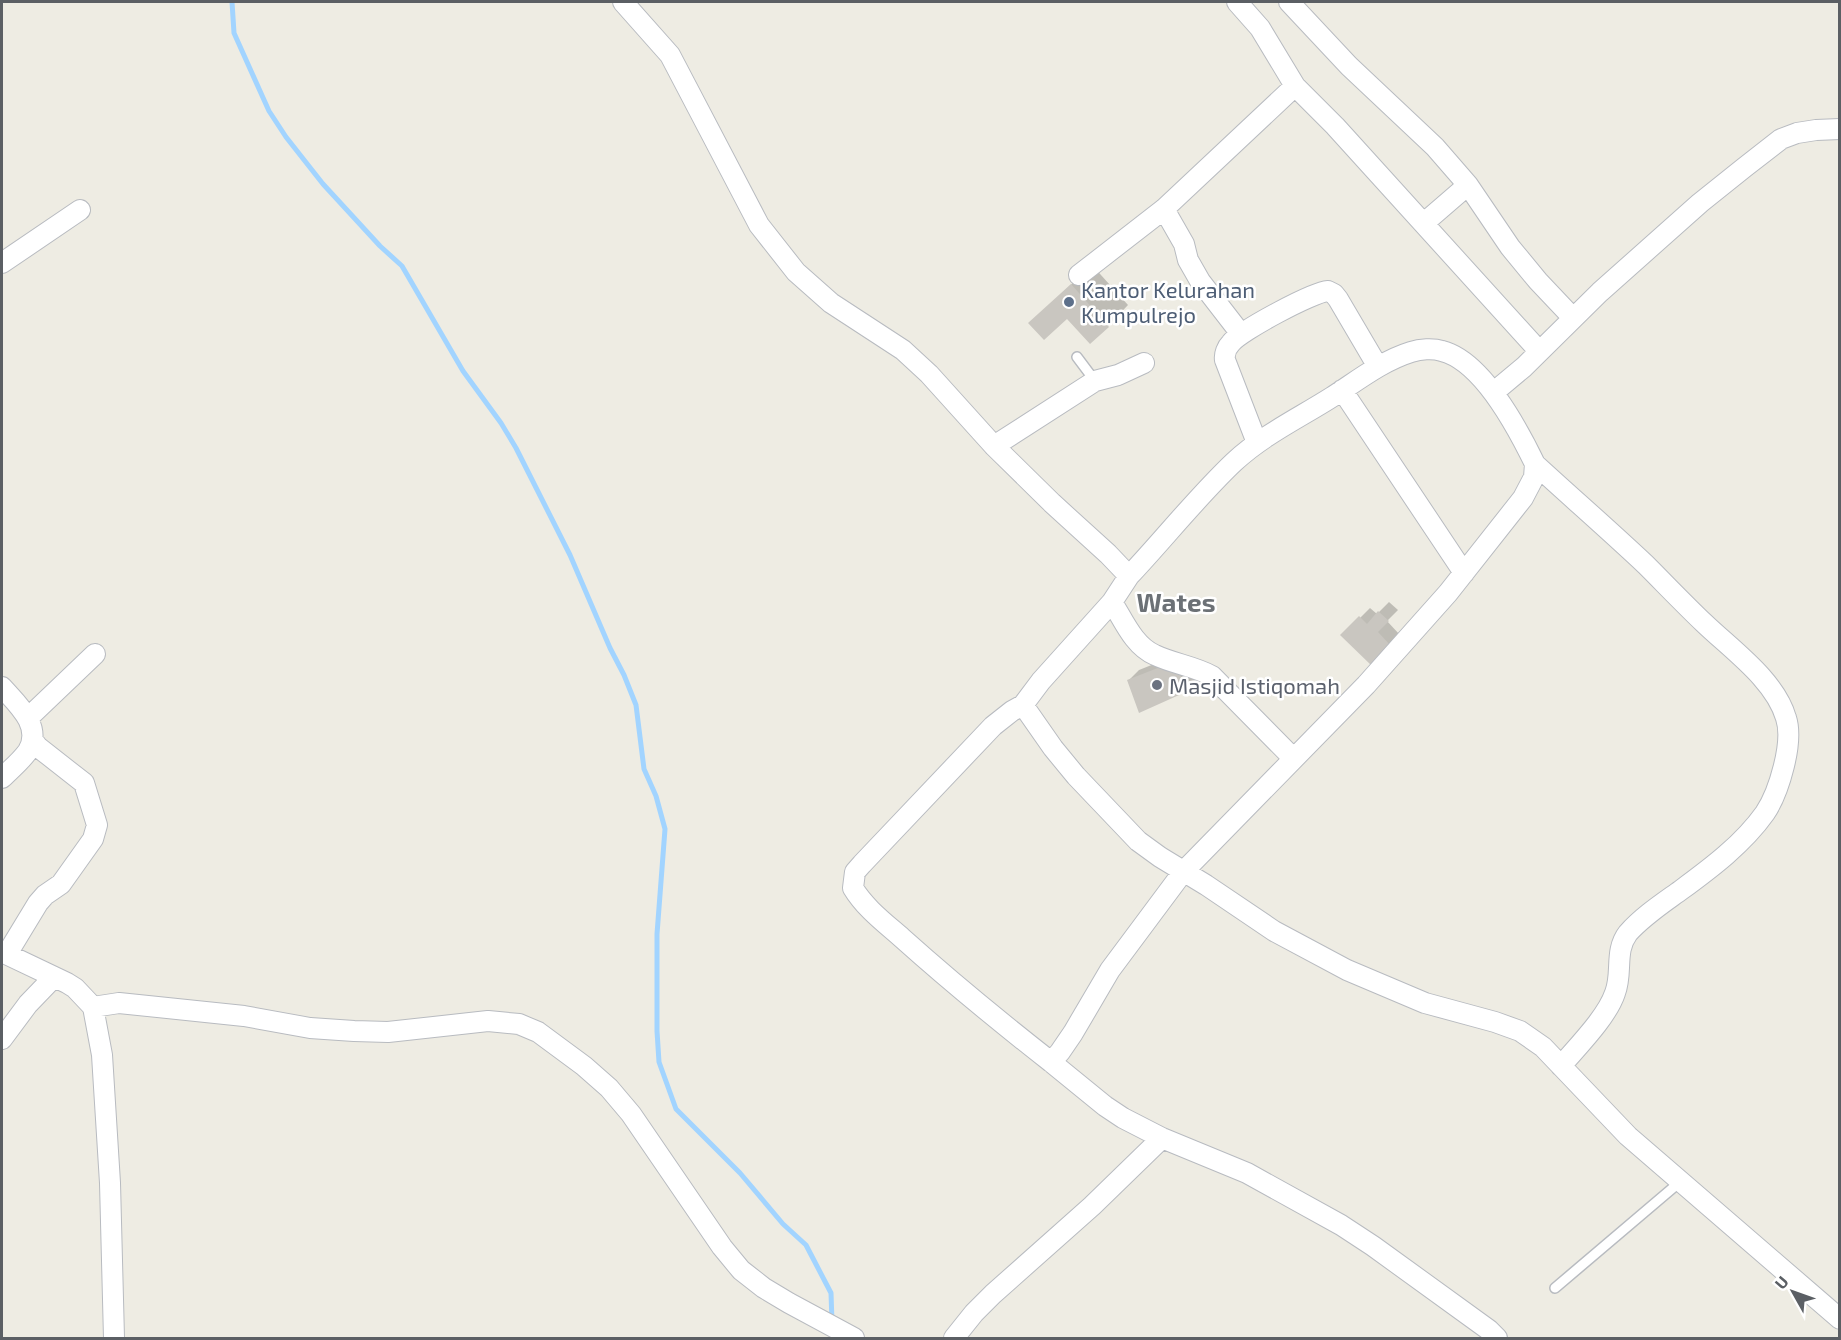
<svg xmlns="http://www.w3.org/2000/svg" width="1841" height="1340" font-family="'Exo 2',sans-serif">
<rect width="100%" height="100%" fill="#eeece3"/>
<path fill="#0003" d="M1092,265L1128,305L1108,326L1090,342L1067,317L1030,323Z
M1389,602L1398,610L1387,621L1400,635L1383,655L1343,635L1370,608L1377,614Z
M1179,654L1198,679L1188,689L1140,711L1128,681L1139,670Z"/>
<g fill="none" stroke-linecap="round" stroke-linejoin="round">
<path stroke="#a2d4ff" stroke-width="5" d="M232,2L234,33L269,111L286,137L323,184L380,246L402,266L463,371L501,423L516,448L570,555L610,648L624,675L636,705L644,769L656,796L665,829L657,934V1031L659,1062L676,1109L740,1173L783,1224L806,1245L831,1293L832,1322"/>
</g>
<path fill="#c9c6c0" d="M1071,284L1109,327L1090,344L1067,319L1044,340L1028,323Z
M1378,611L1389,621L1378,632L1391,646L1373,667L1340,635L1359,616L1367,624Z
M1168,664L1176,666L1188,691L1139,713L1127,680Z"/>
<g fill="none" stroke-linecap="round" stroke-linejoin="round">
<defs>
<path id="lane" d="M1077,357L1095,381
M1555,1288L1681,1181"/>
<path id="street" d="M623,2L670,55L759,225L796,272L831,303L903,350L929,374L994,446L1052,503L1108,554L1129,576L1112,602L1041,681L1023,705L1053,748L1076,776L1138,841L1160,857L1206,885L1274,931L1347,970L1425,1003L1495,1022L1520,1031L1543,1047L1628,1136L1840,1319
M1237,2L1260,28L1295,86L1335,126L1539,351
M1289,2L1349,66L1435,147L1468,185L1510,247L1538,281L1573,318
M1164,209L1184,244L1188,260L1200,281L1241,334
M1424,223L1468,185
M2,263L80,210
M1079,275L1164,209L1295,86
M1342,390L1464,573
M1494,392L1524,367L1600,292L1700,203L1745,167L1781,139L1797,133L1816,130L1840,129
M1257,443L1225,360C1224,354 1227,347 1231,343C1240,331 1313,292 1328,291L1334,294L1338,299L1378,367
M994,446L1095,381L1118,375L1144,363
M1535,464C1572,498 1610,531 1646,565C1665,584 1684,604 1704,623C1732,650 1775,680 1786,718C1794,742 1779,792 1765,813C1743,844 1711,868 1681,890C1663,903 1643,916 1628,933C1614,951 1623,973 1615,993C1607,1017 1578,1046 1561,1066
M1112,602C1124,621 1134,646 1155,655C1174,664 1194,666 1212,676L1293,758
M2,687C17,704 43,726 28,751C21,761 10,770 2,778
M1023,705L1012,711L993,726L862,864L855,872L853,888C865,908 885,923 902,938C950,981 1000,1022 1051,1062L1060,1052L1073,1033L1110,970L1183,872L1366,685L1448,593L1523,498L1534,477L1535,464C1518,429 1482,361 1442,351C1433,348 1420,349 1411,352C1382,361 1357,381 1332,397C1299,418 1263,435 1234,462C1197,497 1164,539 1129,576
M28,718L95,654
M2,952L67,983L75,988L93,1007L102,1055L110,1183L114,1338
M7,954L38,903L45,895L61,884L93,839L97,825L84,783L38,747L32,739
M93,1007L119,1003L244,1016L310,1028L354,1031L388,1032L488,1021L519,1024L538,1032L584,1066L609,1088L631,1114L722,1247L741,1270L764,1288L789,1303L854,1338
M2,1039L28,1004L54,977
M1051,1062L1105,1106L1123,1118L1162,1138L1247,1173L1341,1225L1373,1246L1489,1330L1497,1338
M954,1338L974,1313L993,1294L1092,1206L1162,1138"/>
</defs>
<use href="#lane" stroke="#b8bbc0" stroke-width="12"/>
<use href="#street" stroke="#b8bbc0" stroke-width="22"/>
<use href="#lane" stroke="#fff" stroke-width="9"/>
<use href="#street" stroke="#fff" stroke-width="20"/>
</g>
<circle fill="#5c6f8a" stroke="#fff" stroke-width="2" cx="1069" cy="302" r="6"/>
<circle fill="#6b7280" stroke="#fff" stroke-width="2" cx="1157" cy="685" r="6"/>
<g text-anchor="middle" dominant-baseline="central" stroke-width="5" stroke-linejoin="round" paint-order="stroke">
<g font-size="22" fill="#4e5e75" stroke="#fff" text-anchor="start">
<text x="1081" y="289">Kantor Kelurahan<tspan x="1081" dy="25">Kumpulrejo</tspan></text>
</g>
<g font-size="22" fill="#5b616d" stroke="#fff" text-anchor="start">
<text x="1169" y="685">Masjid Istiqomah</text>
</g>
<g font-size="26" font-weight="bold" fill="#6c7176" stroke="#fff">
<text x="1176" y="601">Wates</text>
</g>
</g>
<rect width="1841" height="1340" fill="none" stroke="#5b5f64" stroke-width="6"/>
<g transform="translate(1793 1292) rotate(310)" stroke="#ffffff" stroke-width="4.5" paint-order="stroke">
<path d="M0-4.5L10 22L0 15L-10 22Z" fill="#5b5f64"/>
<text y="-9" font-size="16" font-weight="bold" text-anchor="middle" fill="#5b5f64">U</text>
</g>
</svg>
